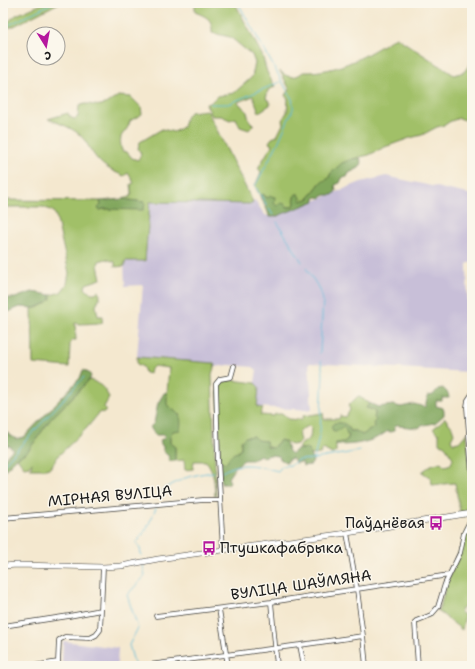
<svg xmlns="http://www.w3.org/2000/svg" width="475" height="669" font-family="'Shantell Sans',sans-serif">
<rect width="100%" height="100%" fill="#fbf7ec"/>
<filter id="ink" filterUnits="userSpaceOnUse"><feTurbulence type="fractalNoise" baseFrequency=".025" numOctaves="2"/><feDisplacementMap in="SourceGraphic" scale="8" xChannelSelector="R" yChannelSelector="G"/><feConvolveMatrix kernelMatrix="1 2 1 2 8 2 1 2 1" color-interpolation-filters="sRGB"/></filter>
<filter id="wash" filterUnits="userSpaceOnUse"><feTurbulence type="fractalNoise" baseFrequency=".012" numOctaves="4" result="noise"/><feDisplacementMap in="SourceGraphic" scale="16" xChannelSelector="R" yChannelSelector="G"/><feGaussianBlur stdDeviation="0.9" result="paint"/><feColorMatrix in="noise" values="0 0 0 0 0 0 0 0 0 0 0 0 0 0 0 0 0 1.4 0 .05"/><feComposite in="paint" operator="in"/></filter>
<g filter="url(#wash)">
<rect width="100%" height="100%" fill="#f4e8cf"/>
<path fill="#c8bfd8" d="M386,176L472,195V262L467,264L469,372L309,363L312,410L257,407L259,387L255,383L257,370L253,367L229,365L215,367L212,363L137,357L143,285L125,286L124,261H145L150,202L252,204L251,202L255,200L264,214L269,217H275L361,182Z
M63,641L118,648L117,666H62Z"/>
<path fill="#a1c068" stroke="#5e6e42" d="M44,3H59L12,27L3,28V22L9,21L16,15Z
M195,3H235L262,55L267,72L275,87L268,90L266,99L270,101V105L259,112L253,96L238,102L247,112L249,120L254,125L249,130L240,127L236,118L230,120L221,116H212L206,104L210,103L217,96L234,93L252,77L255,63L252,55L230,37L212,33C213,19 207,17 195,12Z
M396,37L454,75L464,72L472,61V114L465,120L459,118L449,122L445,125L437,127L422,135L410,138L385,147L369,155L352,159L331,173L328,179L321,182L308,199L301,202L294,197L295,204L291,207L277,206L263,194L260,196L255,186L261,172L258,168L272,145L270,144L269,142L272,138L277,136L283,124L282,120L287,112L288,98L285,96L286,93L290,90L280,71C287,78 295,79 303,72C339,73 367,55 396,37Z
M118,96L131,97L141,107L142,114L130,121C126,137 117,130 122,151L127,152L132,158L138,160L141,154L138,148L140,142L162,129L174,132L183,127L185,119L190,112L207,110L253,202L252,204L150,202L145,261H125V266L115,267V262L106,259L99,261L98,265L101,279L86,284L85,288C89,293 93,295 99,291L100,296L96,306L98,316H103L102,323L80,324L75,323L76,340H72L70,344L69,367L33,364L32,308C39,309 50,303 51,295L61,292L67,284L69,273L56,216L53,211L43,207H3V200L100,201L101,205L100,210L144,202L122,199L130,197L132,194L131,184L134,183L128,173L124,176C110,170 101,166 92,152C88,146 86,141 81,136C73,128 59,123 48,119L68,113L70,117L74,119L78,117L79,106C90,101 92,107 101,105C107,104 113,100 118,96Z
M137,357L213,363L215,365L212,374L216,496L215,497C214,484 215,471 206,461H194L193,469L185,470L184,460L175,461V447L170,443V436L180,415L166,405L169,368L154,366L151,369L150,374L145,373L143,367L137,364Z
M89,380C99,382 106,389 109,398L104,407L106,410L104,413L100,412L86,429L59,455L51,467L46,469H31L32,462L29,466L24,467L17,458L28,451L50,420Z
M232,380L255,383L259,387L257,407L263,408L260,415L274,416L275,414H283L289,419L302,420L303,416L323,413L324,419H339L340,416L345,417L349,412L350,409L348,406L358,396L369,403L367,408L374,410L376,420L375,427L362,435L356,431H350L349,427L343,426C347,429 349,434 348,439L344,442L336,443V452L332,454L323,449L320,454L310,455L309,449H299V446L310,438L311,428L309,426C301,429 296,431 300,440L298,444L292,445L281,440L277,443L273,448L267,447L266,441H241C242,457 232,452 226,463L220,461L218,392C221,383 223,381 232,380Z
M445,418L452,427L454,433L451,439L453,443L459,442L467,433L472,503V509L468,511L460,512L455,483L432,485L431,478L422,472L431,465L441,462L445,466L451,464L453,458L445,446L439,443V434L433,429Z
M472,524V606H467L460,610L461,613L465,615L462,630L438,611L440,608L446,585L468,529Z"/>
<path fill="#80a65c" stroke="#4e613c" d="M360,158L362,163L359,168L349,173L347,177L342,178L340,183L335,185L336,191L333,195H325L320,198L318,197L315,198V201L275,217H269C268,208 262,203 260,196L263,194L267,198L271,196L275,197V200L274,203L277,206L281,203L285,204L287,207H291L295,204L294,197L296,194H299L301,198V201L308,199L321,182L328,179L331,173L342,163L352,159Z
M122,199L144,202L145,205L143,210L103,209L100,210L98,208L101,205L100,201Z
M32,292L51,295V299L47,303L36,308L20,307L6,313L3,320V298H15Z
M83,370L88,372L91,376L89,380L50,420L28,451L17,458L3,472V460L13,449L8,445L3,448V430L16,439L24,437L80,378Z
M443,388L448,393L449,398H442V401H436V406L443,408L444,411V415L435,423L424,425L418,428L399,426L398,424L394,428V431L390,432L388,431C372,443 355,445 336,445V443L344,442L348,439L349,435L347,434L345,428L343,426L338,431H333L331,426L334,423C341,422 348,423 350,431H356L362,435L375,427L373,423L376,420L374,418L375,414L374,410L366,408L369,403L378,407L393,405L401,407L414,404L425,407L428,396L433,395L438,389Z
M167,392V405C178,414 183,414 180,430L173,431L170,436V443L175,447V461H170L168,459L169,457L163,451V447L161,444L160,440L165,438L164,435H155L150,427L154,423L158,403L164,393Z
M253,436L257,440L266,441L267,447L273,448L277,443L281,440L286,443L288,450L292,454C296,448 302,449 309,449L310,455L313,461L311,465L303,466L302,462L296,463L292,458L288,460L287,463L280,459L279,456L270,455L263,457L260,455L252,460H244L236,466L228,478L230,482L228,484H221L220,461L226,463C229,457 232,453 238,452L241,448V441L245,437Z"/>
<g fill="none" stroke-linecap="round" stroke-linejoin="round">
<path stroke="#5bbcda" stroke-width="1" d="M238,3L292,99L293,104V109L278,143L255,186L267,206
M3,25L11,24L52,3
M210,104H228L280,82
M269,209L273,215
M277,222L302,262
M306,268L320,290L323,300L320,353
M314,459L320,432L323,374L321,361
M3,465L84,377
M222,472C242,460 257,466 278,471L282,466L291,465L298,460L314,459L360,451
M159,497L163,489L185,478L200,474L214,472
M141,555L140,548L136,543L147,528L156,508
M135,666L129,645L138,628L127,595L145,576L143,565"/>
</g>
</g>
<g filter="url(#ink)">
<g fill="none" stroke-linecap="round" stroke-linejoin="round">
<defs>
<path id="minor" d="M472,394L468,400L467,407L472,474
M3,518L203,500H219
M223,550L218,460L216,384L220,379L231,377L234,366
M271,602L277,666
M219,609L228,666
M156,616L271,602L449,575
M3,626L69,616L101,610L103,567
M363,636L366,666
M300,645L304,666
M149,665L300,645L363,636L357,589L347,533
M34,666L58,662L59,640L65,637L90,638L96,635L100,630L101,610
M418,666L415,623L416,621L431,615L438,607L445,584L460,553L464,533L472,517"/>
<path id="tertiary" d="M3,566L17,565L103,567L121,566L158,559L347,533L472,513"/>
</defs>
<use href="#minor" stroke="#3c3b37" stroke-width="5.5"/>
<use href="#tertiary" stroke="#3c3b37" stroke-width="6"/>
<use href="#minor" stroke="#fff" stroke-width="4"/>
<use href="#tertiary" stroke="#fff" stroke-width="5"/>
</g>
</g>
<defs>
<symbol id="bus-bare" viewBox="-9 -9 18 18"><path d="M-5-6H5V4H4V6H2V4H-2V6H-4V4H-5ZM-3.5-4V0h7V-4ZM-3.5 1.2v1.5H-2V1.2ZM2 1.2v1.5H3.5V1.2Z" fill="#b5179e" stroke="#fbf7ec" stroke-width="2.5" paint-order="stroke"/></symbol>
</defs>
<g fill-rule="evenodd">
<use href="#bus-bare" x="426" y="513" width="20" height="20"/>
<use href="#bus-bare" x="199" y="538" width="20" height="20"/>
</g>
<g text-anchor="middle" dominant-baseline="central" stroke-width="3" stroke-linejoin="round" paint-order="stroke">
<g font-size="15" fill="#1c1c1c" stroke="#fbf7ec">
<text transform="translate(110 496) rotate(-5)">МІРНАЯ ВУЛІЦА</text>
<text transform="translate(301 585) rotate(-8)">ВУЛІЦА ШАЎМЯНА</text>
</g>
<g font-size="15" fill="#1c1c1c" stroke="#fbf7ec" text-anchor="end">
<text x="425" y="523">Паўднёвая</text>
<text x="220" y="548" text-anchor="start">Птушкафабрыка</text>
</g>
</g>
<rect width="475" height="669" fill="none" stroke="#fbf7ec" stroke-width="16"/>
<g transform="translate(46 46) rotate(169)"><circle r="19" fill="#fbf7ec" stroke="#a29f99"/>
<path d="M0-3L7 15L0 10L-7 15Z" fill="#b5179e"/>
<text y="-6" font-size="11" font-weight="bold" text-anchor="middle" fill="#1c1c1c">С</text>
</g>
</svg>
